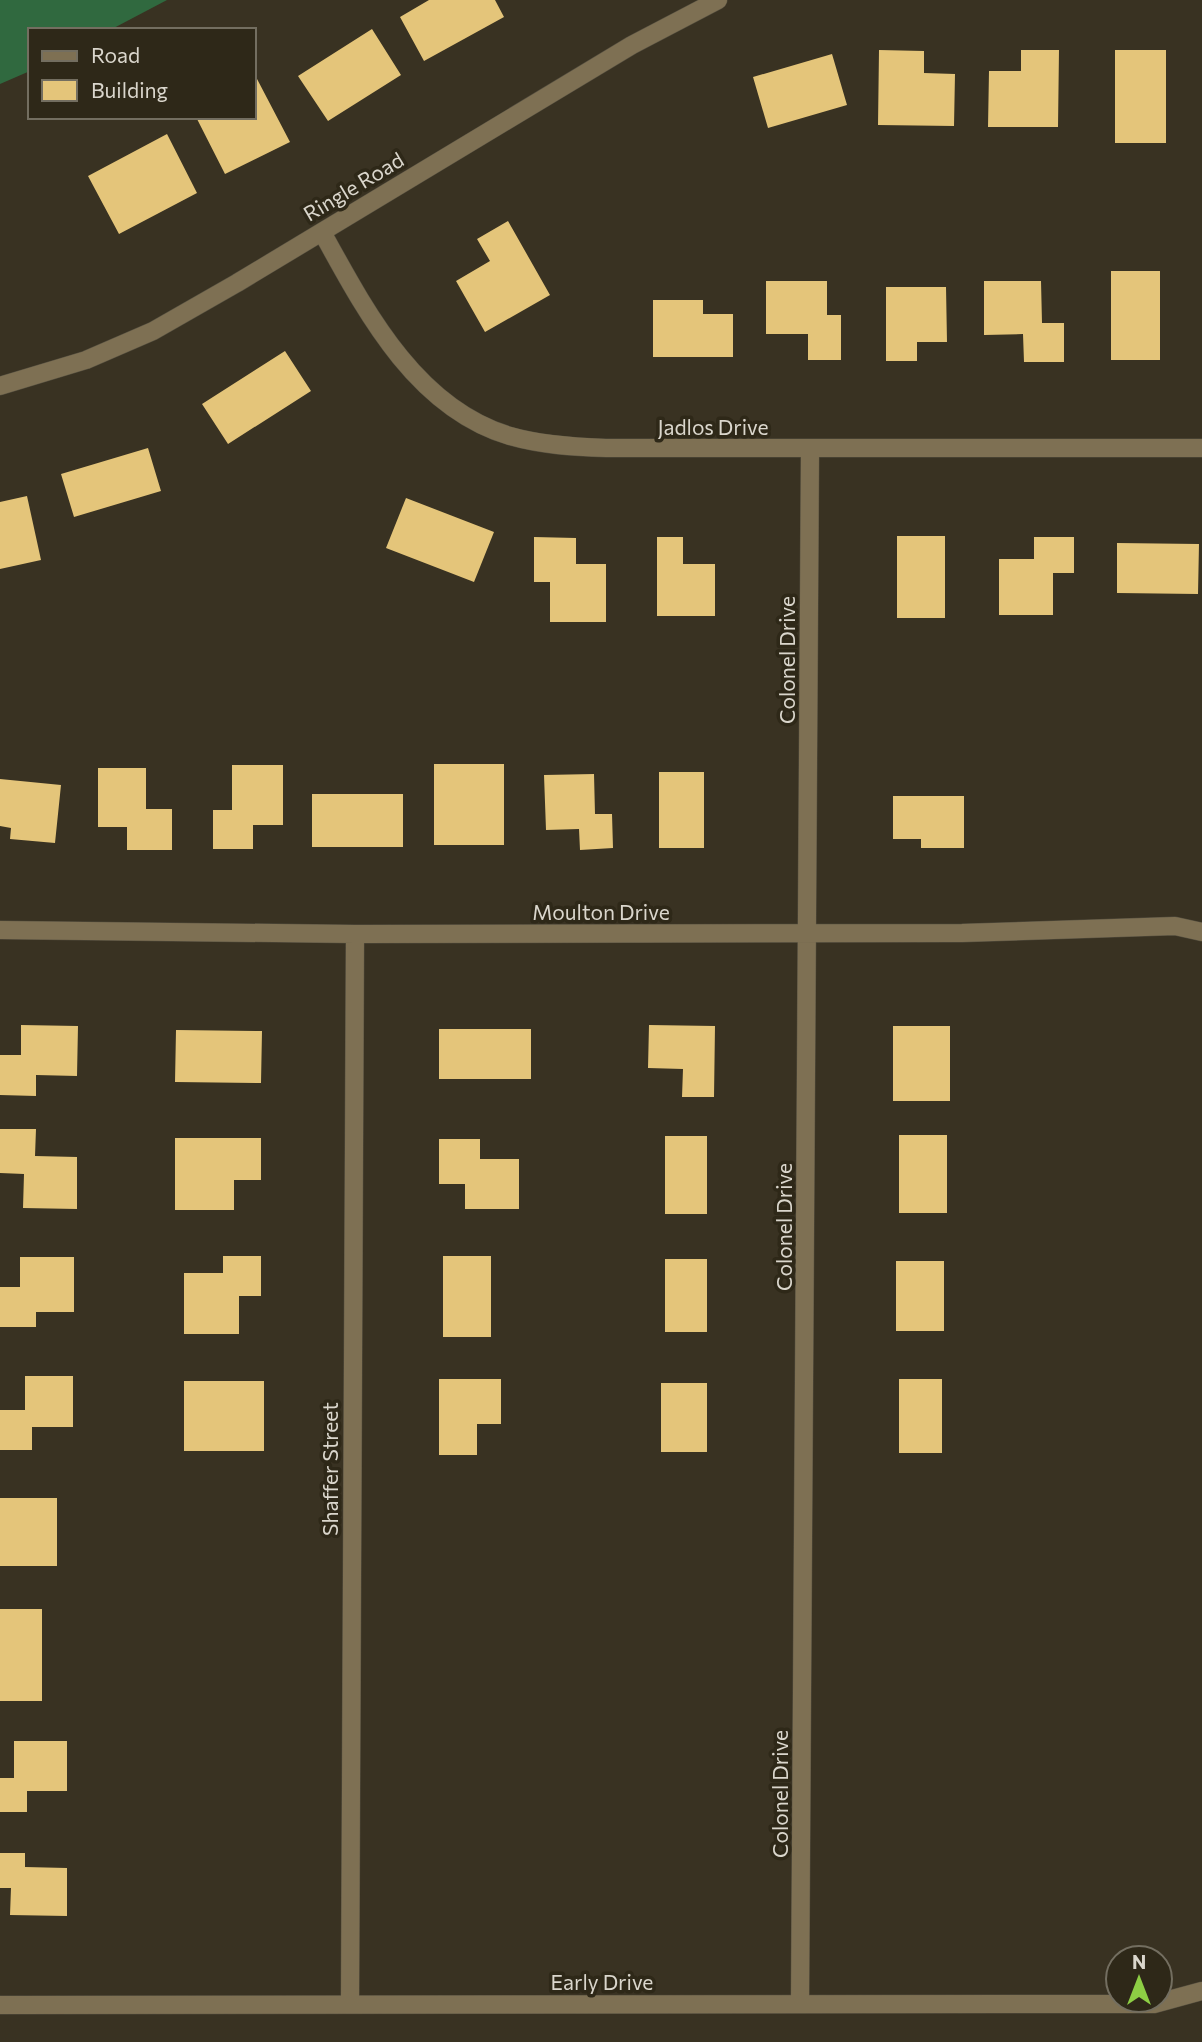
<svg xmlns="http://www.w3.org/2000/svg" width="1202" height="2042" font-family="Commissioner,sans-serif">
<rect width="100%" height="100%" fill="#393222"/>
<path fill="#30693f" d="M0,0H167L110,30H30V71L0,84Z"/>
<path fill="#e4c57a" d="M429,0H495L504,17L424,61L400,17Z
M372,29L401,75L328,121L298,76Z
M879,50L924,51V73L955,74L954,126L878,125Z
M1021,50H1059L1058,127H988L989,71H1021Z
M1115,50H1166V143H1115Z
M832,54L847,105L768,128L753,77Z
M256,77L290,142L225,174L196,117H254V78Z
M167,134L197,193L119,234L88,176Z
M508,221L550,295L485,332L456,281L490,261L477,239Z
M1111,271H1160V360H1111Z
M766,281H827V315H841V360H808V334H766Z
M984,281H1041L1042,323H1064V362H1024L1023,334L984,335Z
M886,287H946L947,342H917V361H886Z
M653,300H703V314H733V357H653Z
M285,351L311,391L228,444L202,404Z
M148,448L161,491L74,517L61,474Z
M27,496L41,560L0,569V502Z
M406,498L494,532L474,582L386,548Z
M897,536H945V618H897Z
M534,537L576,538V564H606V622H550V582H534Z
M657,537H683V564H715V616H657Z
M1034,537H1074V573H1053V615H999V559H1034Z
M1117,543L1199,544L1198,594L1117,593Z
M434,764H504V845H434Z
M232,765H283V825H253V849H213V810H232Z
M98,768H146V809H172V850H127V827H98Z
M659,772H704V848H659Z
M594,774L595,814H612L613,848L580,850L579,829L546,830L544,775Z
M0,779L61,785L55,843L10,839L11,828L0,826Z
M312,794H403V847H312Z
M893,796H964V848H921V839H893Z
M21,1025L78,1026L77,1076L36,1075V1096L0,1095V1055H21Z
M649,1025L715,1026L714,1097H682L683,1069L648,1068Z
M893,1026H950V1101H893Z
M439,1029H531V1079H439Z
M176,1030L262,1031L261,1083L175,1082Z
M0,1129H36L35,1156L77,1157V1209L23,1208L24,1174L0,1173Z
M899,1135H947V1213H899Z
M665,1136H707V1214H665Z
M175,1138H261V1180H234V1210H175Z
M439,1139H480V1159H519V1209H465V1184H439Z
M223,1256H261V1296H239V1334H184V1273H223Z
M443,1256H491V1337H443Z
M20,1257H74V1312H36V1327H0V1287H20Z
M665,1259H707V1332H665Z
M896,1261H944V1331H896Z
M25,1376H73V1427H32V1450H0V1410H25Z
M439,1379H501V1424H477V1455H439Z
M899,1379H942V1453H899Z
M184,1381H264V1451H184Z
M661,1383H707V1452H661Z
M0,1498H57V1566H0Z
M0,1609H42V1701H0Z
M14,1741H67V1791H27V1812H0V1778H14Z
M0,1853H25V1867L67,1868V1916L10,1915L11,1888H0Z"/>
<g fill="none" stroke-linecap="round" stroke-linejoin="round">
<defs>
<path id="minor" d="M322,232C366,312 416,408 510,436C541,445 574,447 606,448H1202
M0,386L86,360L153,331L237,283L632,45L718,0
M0,930L355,934L962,933L1175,926L1202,932
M350,2004L355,934
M800,2004L810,450
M0,2005L1154,2004L1202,1991"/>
</defs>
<use href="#minor" stroke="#565041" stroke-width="19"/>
<use href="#minor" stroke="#7e7053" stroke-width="18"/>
</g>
<g text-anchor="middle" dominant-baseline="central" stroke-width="7" stroke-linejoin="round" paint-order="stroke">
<g font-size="21" fill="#dad6cc" stroke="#2e2818">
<text transform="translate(353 186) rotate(-31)">Ringle Road</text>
<text x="713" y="426">Jadlos Drive</text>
<text transform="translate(786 660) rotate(-90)">Colonel Drive</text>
<text x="601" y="911">Moulton Drive</text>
<text transform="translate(783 1227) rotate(-90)">Colonel Drive</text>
<text transform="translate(329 1469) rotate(-90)">Shaffer Street</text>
<text transform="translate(779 1794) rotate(-90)">Colonel Drive</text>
<text x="602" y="1981">Early Drive</text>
</g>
</g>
<rect x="28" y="28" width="228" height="91" fill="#2e2818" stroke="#736e60" stroke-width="2"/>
<rect x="42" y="51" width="35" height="10" fill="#7e7053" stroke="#736e60" stroke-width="2"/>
<text x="91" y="63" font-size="21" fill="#dad6cc">Road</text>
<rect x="42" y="80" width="35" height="21" fill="#e4c57a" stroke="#736e60" stroke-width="2"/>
<text x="91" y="98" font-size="21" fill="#dad6cc">Building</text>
<g transform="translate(1139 1979)"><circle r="33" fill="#2e2818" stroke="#736e60" stroke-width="2"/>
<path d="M0-5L12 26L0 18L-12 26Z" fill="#8dce44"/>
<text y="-10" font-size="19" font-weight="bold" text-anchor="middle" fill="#dad6cc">N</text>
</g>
</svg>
